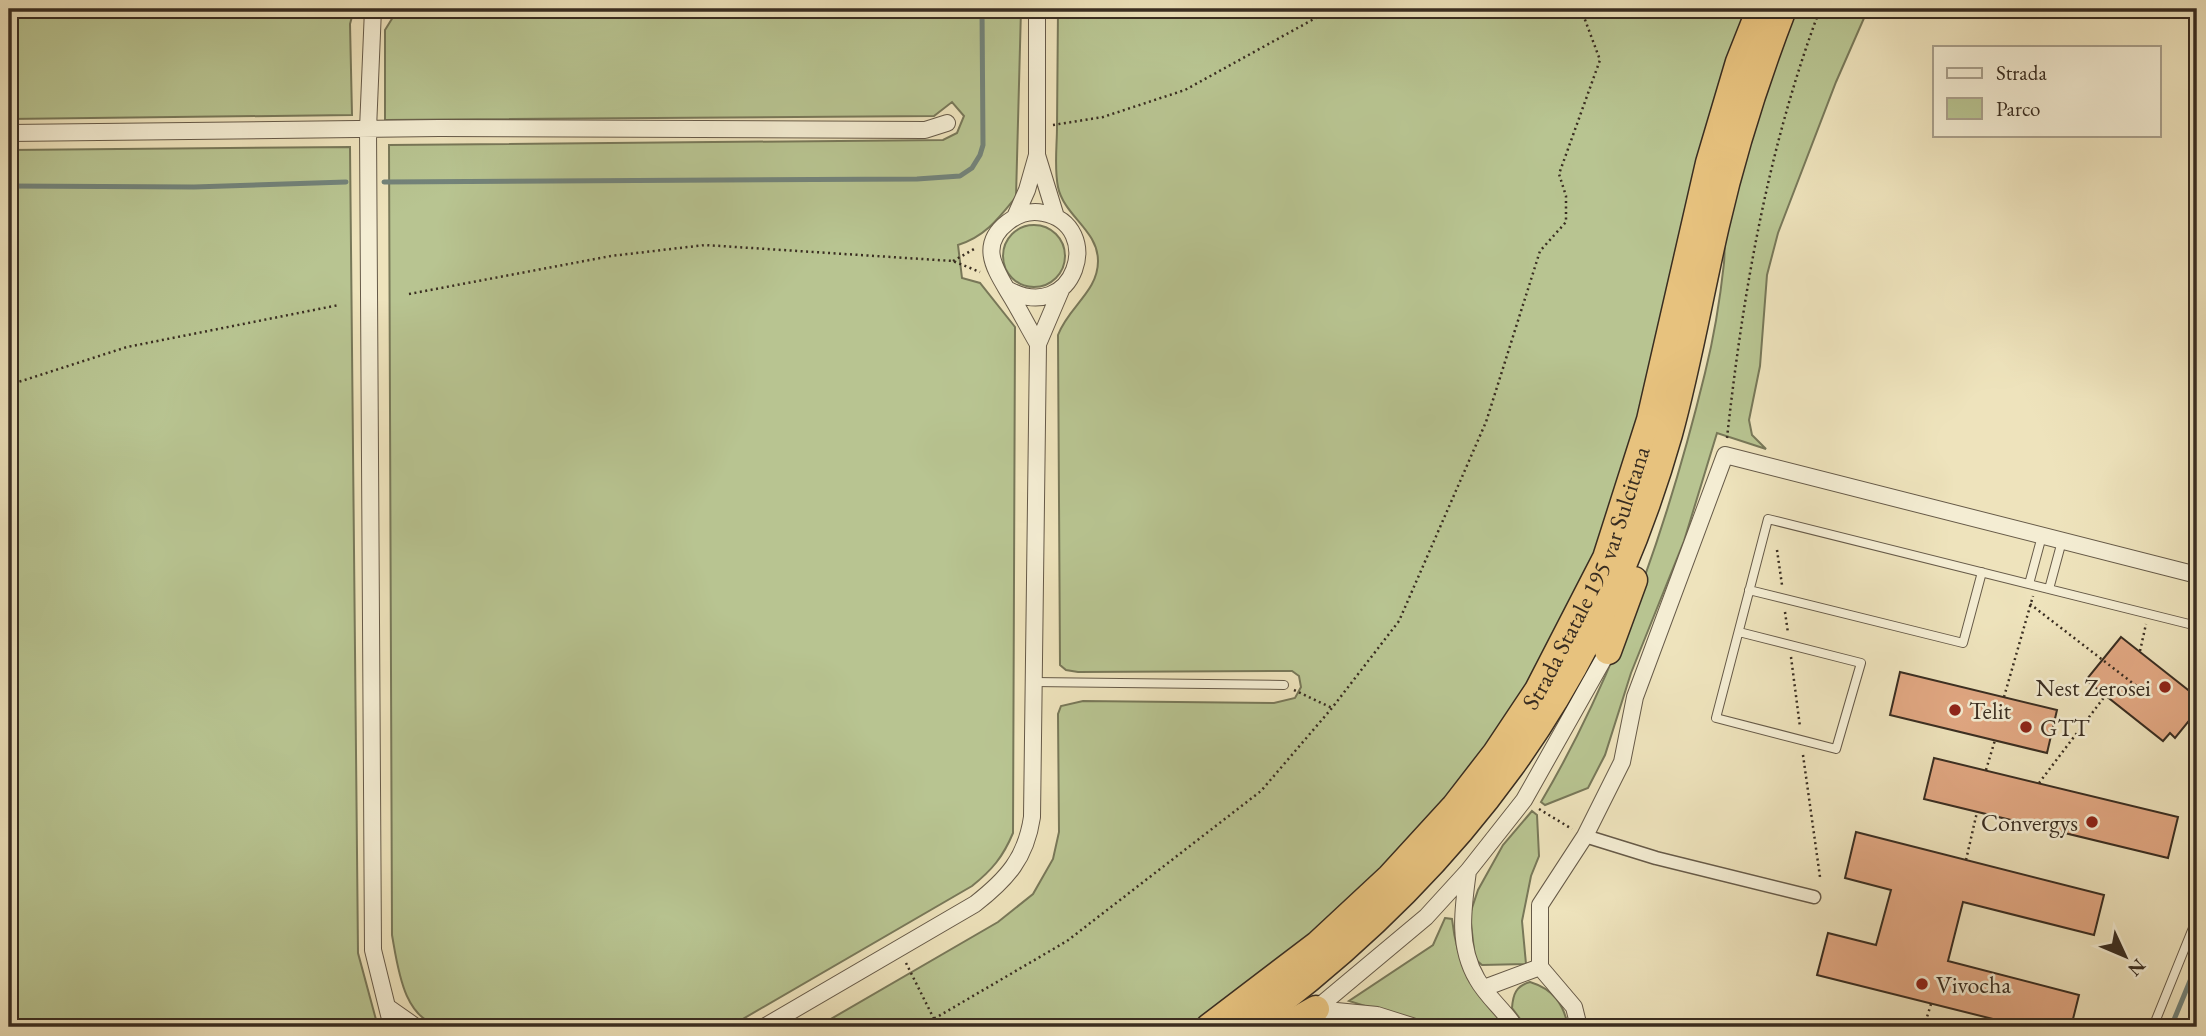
<svg xmlns="http://www.w3.org/2000/svg" width="2206" height="1036" font-family="'EB Garamond',serif">
<rect width="100%" height="100%" fill="#eee3bc"/>
<filter id="stains"><feTurbulence type="fractalNoise" baseFrequency=".00286" numOctaves="4"/><feColorMatrix values="0 0 0 0 .2 0 0 0 0 .09 0 0 0 0 .02 0 0 0 .5 -.17"/></filter>
<radialGradient id="worn" r=".72"><stop offset=".6" stop-color="#630" stop-opacity="0"/><stop offset="1" stop-color="#630" stop-opacity=".3"/></radialGradient>
<path fill="#b8c491" stroke="#787859" stroke-width="2" d="M9,9H354L350,24L352,115L9,119Z
M398,9H1021L1016,197C999,218 985,237 958,245L962,278L980,283L1015,327L1013,833C1003,857 992,870 972,886L729,1027H443C403,1020 398,968 392,935L389,145L943,140L957,133L964,116L952,102L934,116L385,120V30Z
M1058,9H1749L1649,381L1594,557L1536,672L1482,757L1391,864L1243,993L1196,1027H817L998,922L1033,894L1053,859L1059,832L1058,714L1061,706L1083,701L1274,703L1295,698L1301,687L1299,676L1292,671L1078,672L1066,670L1060,665L1058,335C1068,307 1098,292 1098,261C1098,230 1064,216 1058,187C1054,167 1057,147 1057,127C1057,88 1058,48 1058,9Z
M1796,9H1868L1836,82L1778,233L1767,275L1760,366L1749,420L1752,435L1766,449L1717,433L1684,541L1631,673L1605,755L1588,788L1545,805L1541,802C1619,670 1669,521 1705,373C1714,337 1720,300 1724,263C1725,253 1724,242 1726,231C1740,156 1769,81 1796,9Z
M350,147L358,953L378,1027H9V150Z
M1003 256a31 31 0 1 1 62 0a31 31 0 1 1-62 0Z
M1532,811L1537,815L1539,856L1531,876L1522,921L1526,964L1482,965L1475,959L1470,914L1478,890L1503,845Z
M1445,918L1452,919C1458,972 1474,987 1506,1027H1433L1349,1001L1433,945Z
M1530,982C1553,989 1564,1004 1568,1027H1526L1512,1008C1513,994 1516,986 1530,982Z
M1342,1020L1387,1025L1393,1027H1301Z"/>
<g fill="none" stroke-linecap="round" stroke-linejoin="round">
<path stroke="#73837a" stroke-width="5" d="M384,182L917,179L960,176L972,168L980,155L983,145L982,9
M9,186L194,187L346,182
M2171,1027L2197,964"/>
</g>
<path fill="#e2a883" stroke="#392d21" stroke-width="2" d="M2121,637L2197,697V711L2175,738L2170,733L2163,741L2086,680Z
M1900,672L2057,710L2047,753L1890,715Z
M1934,758L2178,817L2168,858L1924,799Z
M1856,832L2104,895L2094,935L1963,902L1948,961L2079,995L2071,1027H2025L1817,975L1828,933L1876,945L1891,890L1845,878Z"/>
<g fill="none" stroke-linecap="round" stroke-linejoin="round">
<defs>
<path id="service" d="M2029,584L2042,536
M2049,589L2062,541
M1749,590L1963,643L1982,572
M1739,632L1861,663L1836,749L1716,718L1768,519L2197,626
M1033,682L1284,685
M2153,1027L2197,918"/>
<path id="pedestrian" d="M1585,836L1656,858L1814,897"/>
<path id="minor" d="M373,9L368,129L373,950L392,1027
M1037,9V155L1056,217
M9,133L439,128L925,130L947,123
M1015,217L1027,190L1037,155
M1007,289C1075,327 1106,225 1043,213C1030,210 1017,215 1008,222C978,245 995,269 1009,293C1019,309 1028,327 1038,344
M1468,871C1463,908 1457,945 1477,979C1487,997 1504,1010 1515,1027
M1484,988L1540,967
M389,1008L416,1027
M1316,1009L1426,917L1468,871L1524,800L1608,651
M1316,1009L1377,1015L1415,1027
M764,1027L975,904C1007,879 1026,858 1032,817L1038,344L1061,290
M1579,1027L1574,1007L1540,967V905L1585,836L1622,762L1635,697L1725,455L2197,575"/>
<g id="trunk">
<path d="M1608,651L1634,580"/>
<path id="s1" d="M1209,1027L1318,944L1390,877L1455,806L1496,753L1538,690L1606,558L1650,420L1709,163L1739,62L1760,9"/>
<path d="M1247,1027C1458,872 1597,687 1669,434C1688,365 1700,294 1716,225C1733,151 1756,79 1783,9"/>
<path d="M1284,1027L1316,1009"/>
</g>
</defs>
<use href="#service" stroke="#665a48" stroke-width="10"/>
<use href="#pedestrian" stroke="#665a48" stroke-width="15"/>
<use href="#minor" stroke="#665a48" stroke-width="18"/>
<use href="#trunk" stroke="#392d21" stroke-width="29"/>
<path stroke="#392d21" stroke-width="2.5" stroke-dasharray="2 3.5" stroke-linecap="butt" d="M1053,125L1103,117L1185,90L1332,9
M953,261L974,249
M409,294L611,256L705,245L953,261L980,272
M9,385L127,347L339,305
M1727,438C1743,292 1768,147 1820,9
M1777,550L1782,585
M2030,604L2143,691
M1785,612L1788,633
M2140,651L2146,624
M1791,657L1800,727
M1294,690L1332,708
M2004,697L2033,596
M1803,755L1820,877
M1986,770L1995,740
M2039,783L2105,696
M1539,809L1572,829
M1966,860L1977,812
M906,963L934,1019
M920,1027L1067,941L1261,791L1332,708L1399,621L1486,422L1540,251L1566,222V196L1559,174L1600,60L1581,9
M1924,1027L1931,1004"/>
<use href="#service" stroke="#f4edd3" stroke-width="8"/>
<use href="#pedestrian" stroke="#f4edd3" stroke-width="12"/>
<use href="#minor" stroke="#f4edd3" stroke-width="16"/>
<use href="#trunk" stroke="#e7c27e" stroke-width="26"/>
</g>
<g fill="#8f2418" stroke="#f4edd3" stroke-width="2.5">
<circle cx="2165" cy="687" r="7"/>
<circle cx="1955" cy="710" r="7"/>
<circle cx="2026" cy="727" r="7"/>
<circle cx="2092" cy="822" r="7"/>
<circle cx="1922" cy="984" r="7"/>
</g>
<g text-anchor="middle" dominant-baseline="central" stroke-width="5" stroke-linejoin="round" paint-order="stroke">
<g font-size="24" fill="#392d21" stroke="#f4edd3">
<text stroke="none"><textPath href="#s1" startOffset="597">Strada Statale 195 var Sulcitana</textPath></text>
</g>
<g font-size="24" fill="#392d21" stroke="#f4edd3" text-anchor="start">
<text x="2151" y="687" text-anchor="end">Nest Zerosei</text>
<text x="1969" y="710">Telit</text>
<text x="2040" y="727">GTT</text>
<text x="2078" y="822" text-anchor="end">Convergys</text>
<text x="1936" y="984">Vivocha</text>
</g>
</g>
<rect width="2206" height="1036" fill="none" stroke="#eee3bc" stroke-width="35"/>
<rect x="10" y="10" width="2185" height="1015" fill="none" stroke="#392d21" stroke-width="3.5"/>
<rect x="18" y="18" width="2171" height="1001" fill="none" stroke="#392d21" stroke-width="2"/>
<rect x="1933" y="46" width="228" height="91" fill="#f4edd3" stroke="#a9a08c" stroke-width="2"/>
<rect x="1947" y="68" width="35" height="10" fill="#f4edd3" stroke="#a9a08c" stroke-width="2"/>
<text x="1996" y="80" font-size="21" fill="#392d21">Strada</text>
<rect x="1947" y="98" width="35" height="21" fill="#b8c491" stroke="#a9a08c" stroke-width="2"/>
<text x="1996" y="116" font-size="21" fill="#392d21">Parco</text>
<g transform="translate(2125 956) rotate(134)" stroke="#f4edd3" stroke-width="5" paint-order="stroke">
<path d="M0-5L12 26L0 18L-12 26Z" fill="#392d21"/>
<text y="-10" font-size="19" font-weight="bold" text-anchor="middle" fill="#392d21">N</text>
</g>
<rect width="100%" height="100%" filter="url(#stains)"/>
<rect width="100%" height="100%" fill="url(#worn)"/>
</svg>
